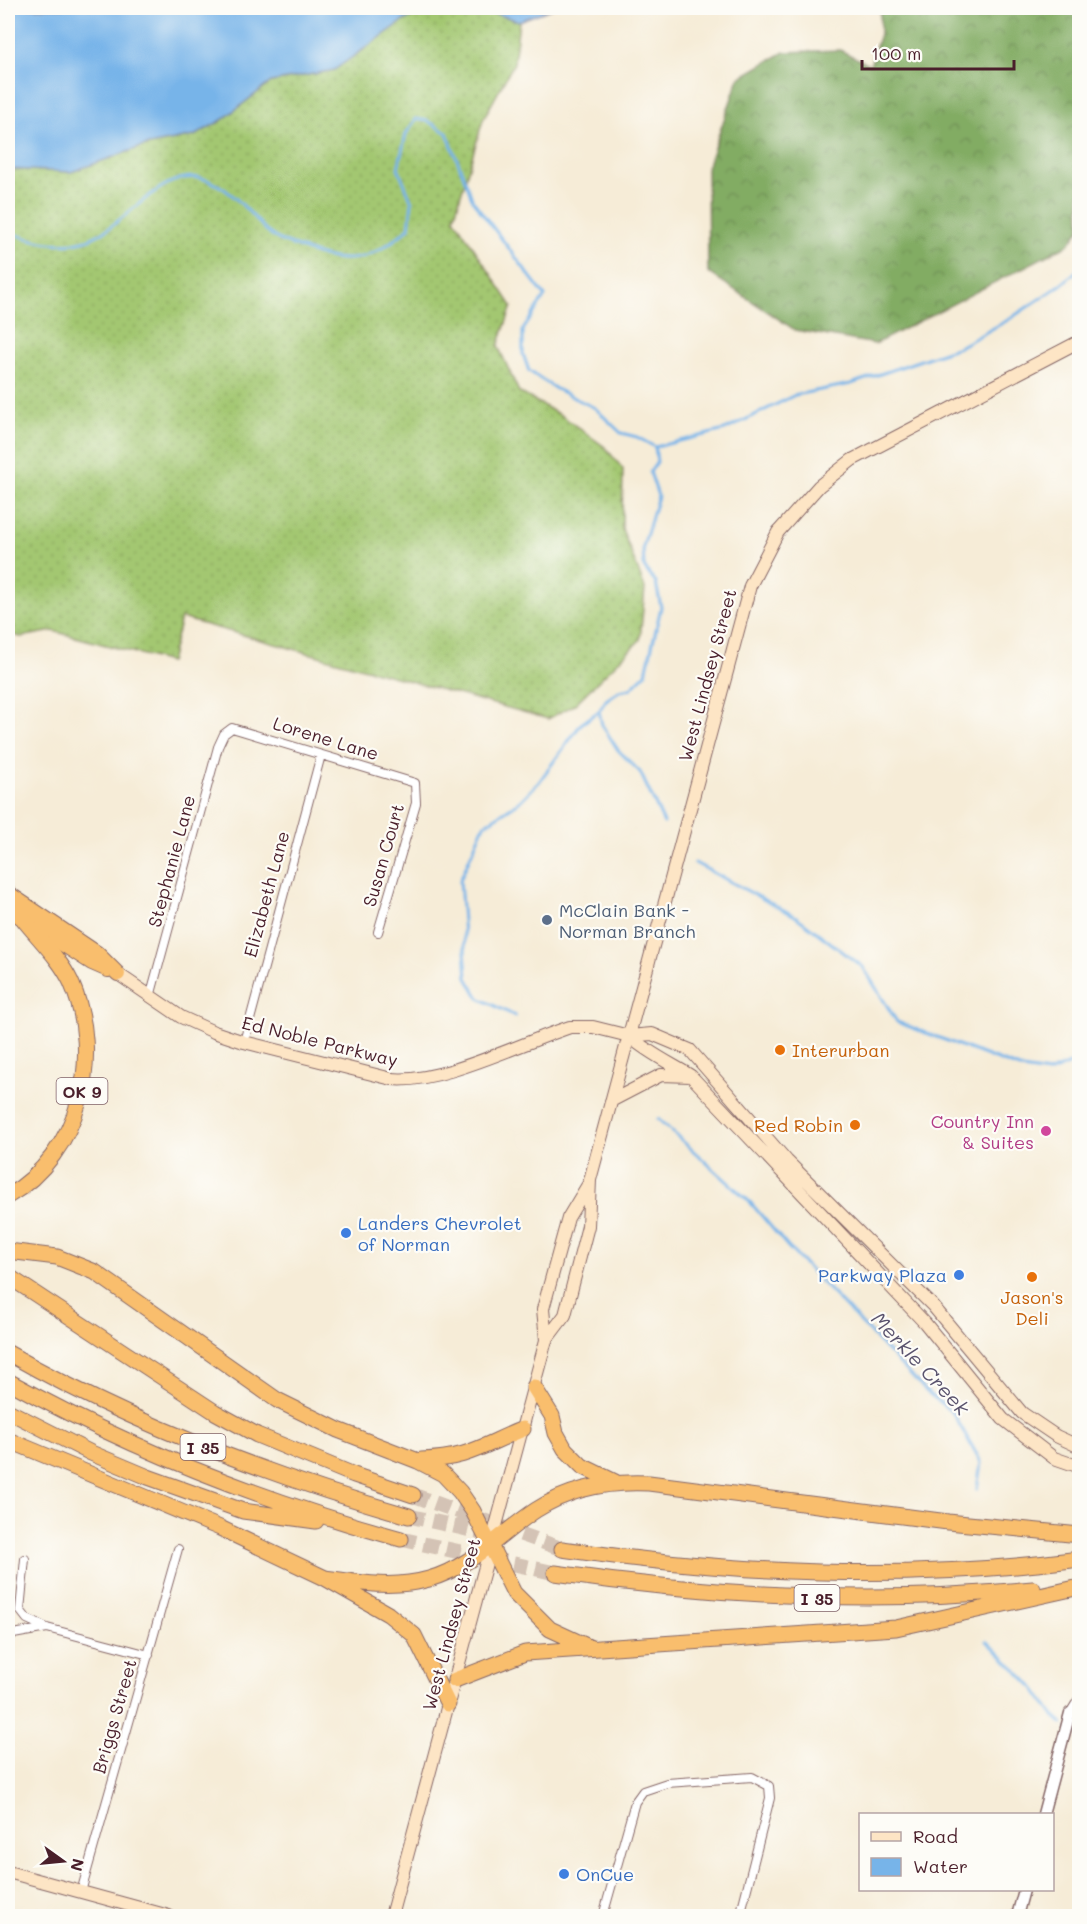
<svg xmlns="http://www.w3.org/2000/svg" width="1087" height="1924" font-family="Mali,sans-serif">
<defs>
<pattern id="grass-dots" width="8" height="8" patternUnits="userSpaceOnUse" patternTransform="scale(1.5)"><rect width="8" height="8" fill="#a3c771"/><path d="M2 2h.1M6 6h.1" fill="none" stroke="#8eaa62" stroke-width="1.8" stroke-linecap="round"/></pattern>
<pattern id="forest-crowns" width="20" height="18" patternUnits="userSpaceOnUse" patternTransform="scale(1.5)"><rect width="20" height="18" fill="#82ac63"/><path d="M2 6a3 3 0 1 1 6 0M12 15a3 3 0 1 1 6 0" fill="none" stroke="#6c8b52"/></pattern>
</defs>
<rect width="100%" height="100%" fill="#fdfcf7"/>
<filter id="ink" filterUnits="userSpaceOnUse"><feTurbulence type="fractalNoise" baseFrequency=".0167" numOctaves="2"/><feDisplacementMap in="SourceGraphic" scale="12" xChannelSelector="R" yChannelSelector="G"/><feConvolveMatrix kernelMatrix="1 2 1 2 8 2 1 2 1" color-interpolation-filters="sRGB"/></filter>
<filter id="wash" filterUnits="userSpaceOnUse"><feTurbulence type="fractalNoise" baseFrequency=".008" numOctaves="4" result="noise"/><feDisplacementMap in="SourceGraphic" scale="24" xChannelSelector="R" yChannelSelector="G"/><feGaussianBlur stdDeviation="1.35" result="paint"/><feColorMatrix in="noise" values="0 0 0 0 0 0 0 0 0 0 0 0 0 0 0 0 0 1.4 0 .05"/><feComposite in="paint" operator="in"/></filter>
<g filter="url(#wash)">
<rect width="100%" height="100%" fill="#f6ecd7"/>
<path fill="url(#grass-dots)" stroke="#76734e" stroke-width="1.5" d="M435,8H476L519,21L514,63L483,120L454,218L512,306L498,346L519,392L562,416L605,447L623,469L622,529L645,588L640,640L574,705L548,719L181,618L170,662L53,631L21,637L8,634V169L71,172L144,146L194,136L222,120L271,82L334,70L405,20Z"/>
<path fill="url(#forest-crowns)" stroke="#666647" stroke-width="1.5" d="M880,8H1079L1080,229L1069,244L875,344L795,330L708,272L707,167L739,78L784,52L840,50L870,65L880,34Z"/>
<path fill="#77b4e9" stroke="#606a8a" stroke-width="1.5" d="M8,8H435L405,20L334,70L271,82L222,120L194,136L144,146L71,172L8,169Z
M476,8H553L519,21Z"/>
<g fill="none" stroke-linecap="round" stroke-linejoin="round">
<path stroke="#77b4e9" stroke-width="3" d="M8,231C30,241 59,248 83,241C123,231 160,166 204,179C233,188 249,214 270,234C277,240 289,244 298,247C347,268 369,262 409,228L412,202L398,168L406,134L416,119L428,121L447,133L473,201L545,296L523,330V354L529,371L556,389L595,408L621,433L637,437L655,447
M655,447L725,430L795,395L851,384L959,347L1008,320L1062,284L1080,268
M599,711L602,725L618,750L640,772L664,823
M695,863L795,916L863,967L897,1022L1022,1069L1048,1073L1080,1060
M515,1016L479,998L467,978L460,880L484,825L519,802L539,782L581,724L599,711L606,700L619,691L630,689L646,673L661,607L656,583L644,567L643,547L658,496L650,472L657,462L655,447
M658,1119L750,1202L788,1247L925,1390L953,1413L981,1462L977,1489
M987,1641L1035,1689L1053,1715L1063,1724
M1068,1729L1080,1735"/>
</g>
</g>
<g filter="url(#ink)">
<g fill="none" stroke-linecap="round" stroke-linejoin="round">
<path stroke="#d4c3b5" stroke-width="15" stroke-dasharray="15 8" stroke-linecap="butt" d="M413,1495L562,1549
M409,1516L494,1535
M401,1539L555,1573"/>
<defs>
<path id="minor" d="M150,997L218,747L224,734L232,728L415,783L416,803L378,932
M244,1042L321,755
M25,1559L20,1610L27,1619L47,1628
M8,1635L47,1628L149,1655
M1070,1713L1080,1697
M81,1892L178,1549
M603,1916L635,1802L643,1791L667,1783L752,1777L769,1786L770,1798L740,1916"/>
<path id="tertiary" d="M1043,1814L1070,1713
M1017,1916L1024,1890"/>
<path id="secondary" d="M118,974L181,1017L214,1032L244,1042L392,1079C441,1084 521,1043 570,1027H593L629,1036L652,1034L690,1050L787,1161L933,1306L1022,1413L1056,1436L1080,1447
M629,1036C648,1053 670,1063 691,1076L925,1323L1003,1419L1054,1458L1080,1467
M611,1101L661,1075L691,1076
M546,1340L543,1309L568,1218L589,1183
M8,1872L169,1916
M391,1916L546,1340L565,1315L588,1226L590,1180L750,586L778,532L819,486L852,460L1080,341"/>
<path id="trunk" d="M8,893L97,953L118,974
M8,909L92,963L108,970"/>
<path id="motorway" d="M8,1196C80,1154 104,1057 71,982C60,959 40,940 24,920
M8,1251L57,1257L95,1272L277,1400L338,1430L418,1461L443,1474L460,1492L473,1511L514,1593L550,1629L591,1648
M8,1276L215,1412L257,1435L354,1475L413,1495
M8,1353C134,1425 270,1476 409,1516
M8,1381C132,1450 264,1501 401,1539
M534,1387L552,1416L556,1433L565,1449L582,1466L615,1482
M8,1411L91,1453L148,1477L243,1511L316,1521
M8,1440L220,1528L325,1578L388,1614L414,1635L448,1704
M421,1460C468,1459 481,1446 523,1429
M562,1549C736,1574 904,1582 1080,1559
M555,1573C714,1596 872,1605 1033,1589
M325,1578C360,1583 394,1589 429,1579C471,1567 501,1533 536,1510C570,1488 609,1481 649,1483L948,1522L1080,1535
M455,1680L525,1653L896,1628L1080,1587"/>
</defs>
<use href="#minor" stroke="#866767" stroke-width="10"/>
<use href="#tertiary" stroke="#866767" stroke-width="13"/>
<use href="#secondary" stroke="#866767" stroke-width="14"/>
<use href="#trunk" stroke="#866767" stroke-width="16"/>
<use href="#motorway" stroke="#866767" stroke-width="17"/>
<use href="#minor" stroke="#fff" stroke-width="8"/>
<use href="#tertiary" stroke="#fff" stroke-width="10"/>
<use href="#secondary" stroke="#fde5c5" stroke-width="12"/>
<use href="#trunk" stroke="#f9be6d" stroke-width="14"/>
<use href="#motorway" stroke="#f9be6d" stroke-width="15"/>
</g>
</g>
<circle fill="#5c6f8a" stroke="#fdfcf7" stroke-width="2" cx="547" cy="920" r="6"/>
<g fill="#e8710a" stroke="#fdfcf7" stroke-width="2">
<circle cx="780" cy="1050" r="6"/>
<circle cx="855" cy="1125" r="6"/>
<circle cx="1032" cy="1277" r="6"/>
</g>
<circle fill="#d1479c" stroke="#fdfcf7" stroke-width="2" cx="1046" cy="1131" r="6"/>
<g fill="#3f7fe0" stroke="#fdfcf7" stroke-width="2">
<circle cx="346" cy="1233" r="6"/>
<circle cx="959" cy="1275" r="6"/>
<circle cx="564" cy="1874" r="6"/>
</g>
<g text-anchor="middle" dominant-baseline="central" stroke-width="4.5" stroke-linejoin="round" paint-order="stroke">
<g fill="#fdfcf7" stroke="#806168" stroke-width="1.5">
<rect x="56.5" y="1078" width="51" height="26" rx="4.5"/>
<rect x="180.5" y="1434" width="45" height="26" rx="4.5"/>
<rect x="794.5" y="1585" width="45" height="26" rx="4.5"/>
</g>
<g font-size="16" font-weight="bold" fill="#4a1f2b">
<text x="82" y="1091">OK 9</text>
<text x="203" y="1447">I 35</text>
<text x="817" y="1598">I 35</text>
</g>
<g font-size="18" fill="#4a1f2b" stroke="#fdfcf7">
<text transform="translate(707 675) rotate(-75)">West Lindsey Street</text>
<text transform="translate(326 738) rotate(17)">Lorene Lane</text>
<text transform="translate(383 855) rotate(-74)">Susan Court</text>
<text transform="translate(171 861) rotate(-75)">Stephanie Lane</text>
<text transform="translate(266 894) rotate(-75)">Elizabeth Lane</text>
<text transform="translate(320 1041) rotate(14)">Ed Noble Parkway</text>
<text transform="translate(451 1624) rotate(-75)">West Lindsey Street</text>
<text transform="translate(114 1716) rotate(-74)">Briggs Street</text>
</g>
<g font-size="18" fill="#4e5e75" stroke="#fdfcf7" text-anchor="start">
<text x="559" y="910">McClain Bank -<tspan x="559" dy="21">Norman Branch</tspan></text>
</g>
<g font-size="18" fill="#c56008" stroke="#fdfcf7" text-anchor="start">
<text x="792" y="1050">Interurban</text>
<text x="843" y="1125" text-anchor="end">Red Robin</text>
<text x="1032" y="1297" text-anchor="middle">Jason's<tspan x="1032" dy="21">Deli</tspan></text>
</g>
<g font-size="18" fill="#b23c85" stroke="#fdfcf7" text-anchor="end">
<text x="1034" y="1121">Country Inn<tspan x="1034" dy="21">&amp; Suites</tspan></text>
</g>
<g font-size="18" fill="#366cbe" stroke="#fdfcf7" text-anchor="start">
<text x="358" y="1223">Landers Chevrolet<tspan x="358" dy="21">of Norman</tspan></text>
<text x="947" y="1275" text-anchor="end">Parkway Plaza</text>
<text x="576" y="1874">OnCue</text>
</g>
<g font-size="20" font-style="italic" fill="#5a536e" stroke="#fdfcf7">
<text transform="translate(921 1363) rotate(47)">Merkle Creek</text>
</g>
</g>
<rect width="1087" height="1924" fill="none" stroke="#fdfcf7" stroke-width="30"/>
<rect x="859" y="1813" width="195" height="78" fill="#fdfcf7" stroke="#b5a4a5" stroke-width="1.5"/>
<rect x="871" y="1832" width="30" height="9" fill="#fde5c5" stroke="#b5a4a5" stroke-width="1.5"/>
<text x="913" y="1843" font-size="18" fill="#4a1f2b">Road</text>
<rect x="871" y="1858" width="30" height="18" fill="#77b4e9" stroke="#b5a4a5" stroke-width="1.5"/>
<text x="913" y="1873" font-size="18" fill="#4a1f2b">Water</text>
<g transform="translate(63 1861) rotate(105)" stroke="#fdfcf7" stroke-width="4.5" paint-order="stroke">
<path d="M0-4.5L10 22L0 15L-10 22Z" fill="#4a1f2b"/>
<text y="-9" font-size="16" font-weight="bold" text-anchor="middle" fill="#4a1f2b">N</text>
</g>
<path d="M862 60v9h152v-9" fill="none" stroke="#4a1f2b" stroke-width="3"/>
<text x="871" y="60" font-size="18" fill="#4a1f2b" stroke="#fdfcf7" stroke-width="4.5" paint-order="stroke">100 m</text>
</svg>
